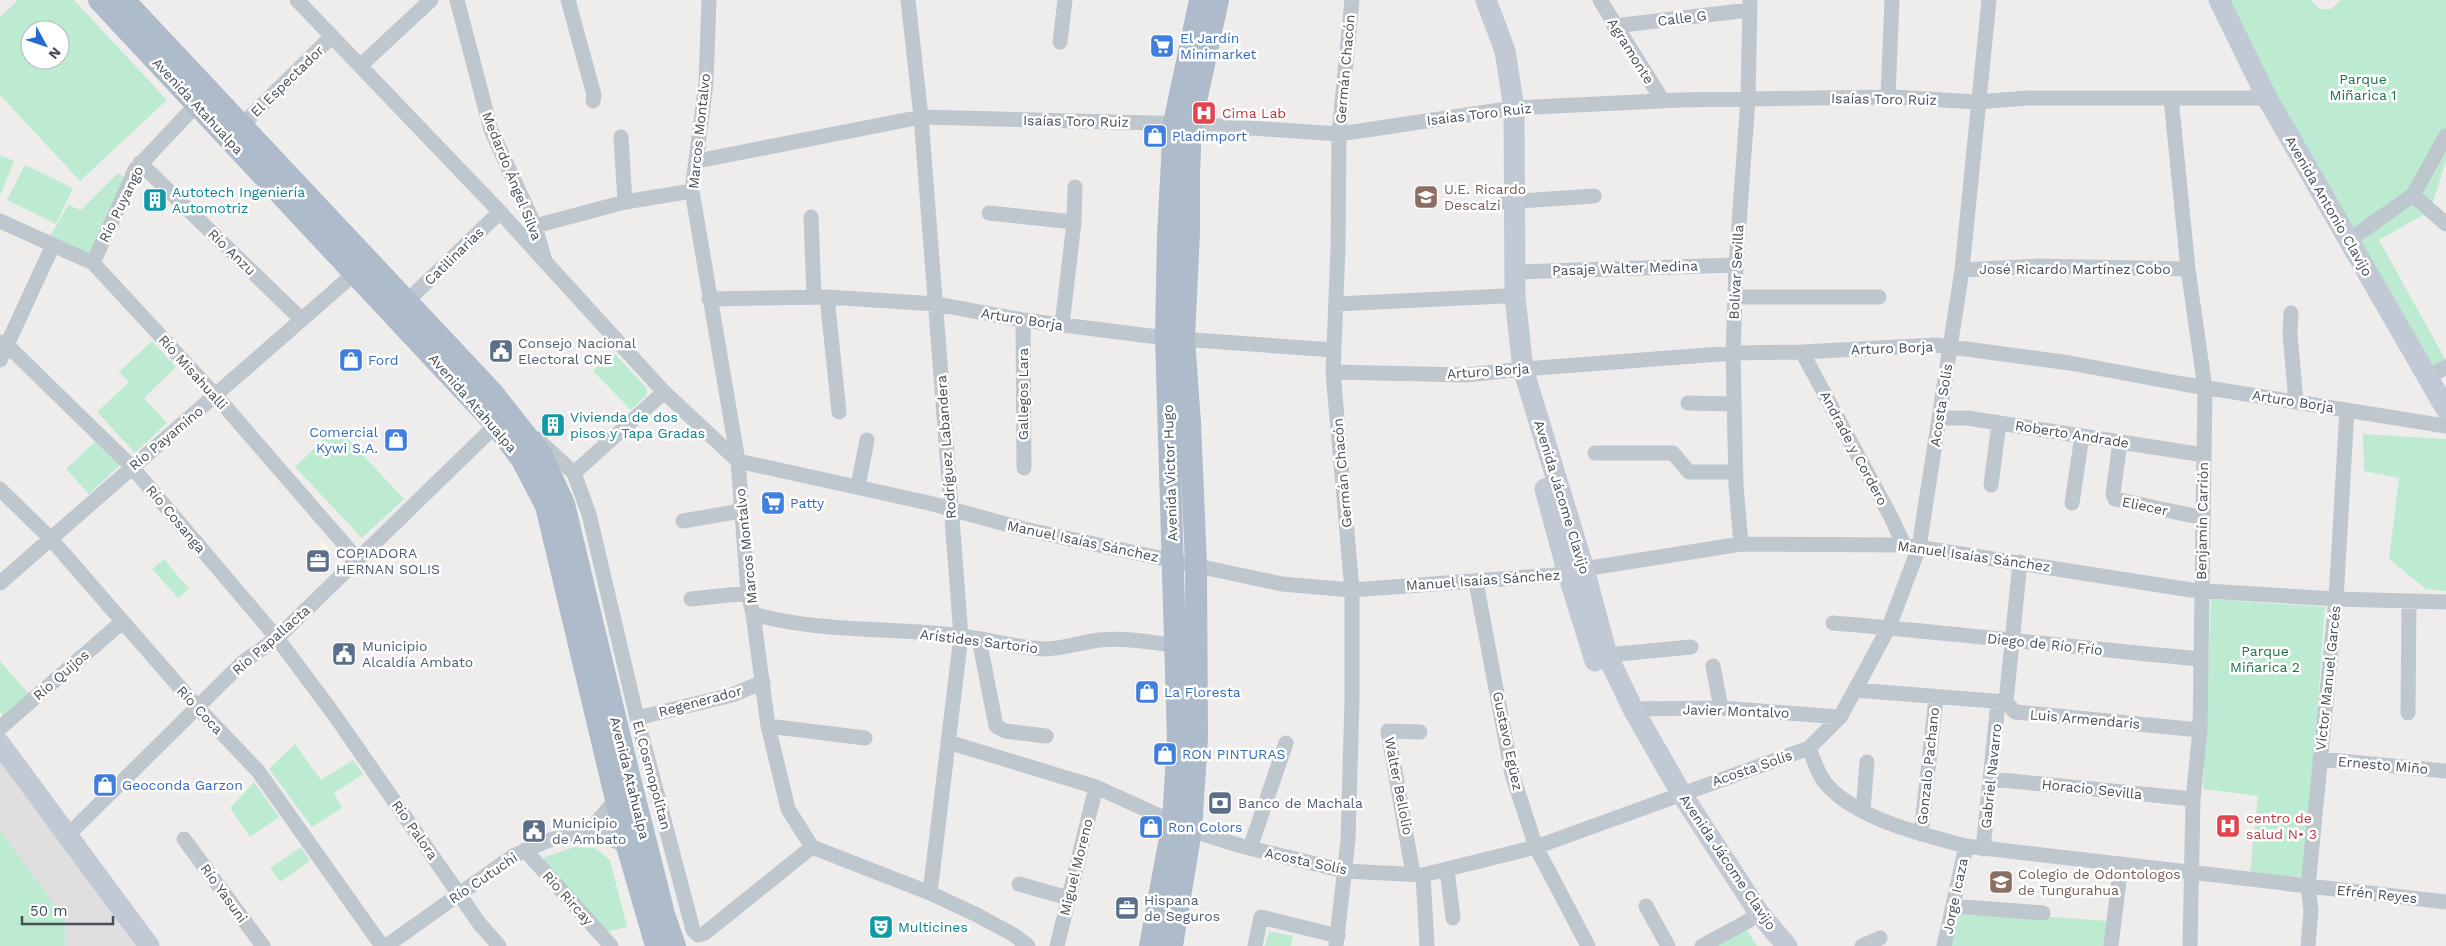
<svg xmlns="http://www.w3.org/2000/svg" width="2446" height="946" font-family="'Work Sans',sans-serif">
<rect width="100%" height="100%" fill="#efedec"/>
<path fill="#faf5e6" d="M786,492L787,511L762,514L760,494Z
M322,541L332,552L323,561L329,568L324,573L309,557L321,546L320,543Z"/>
<path fill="#e0dede" d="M0,756L135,946H0Z"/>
<path fill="#bdebd1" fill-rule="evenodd" d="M18,0H74L167,100L80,181L0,95V17ZM30,30H60V60H30Z
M2224,0H2311L2319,9H2331L2341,0H2446V161L2430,211L2379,240L2446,361L2428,372Z
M0,155L14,161L0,196Z
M25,165L73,188L56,224L7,200Z
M118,173L124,177L89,254L49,238L68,205L81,210Z
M152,341L176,367L144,398L167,423L135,453L97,412L129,382L119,372Z
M613,352L647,388V395L631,410L593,371Z
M337,427L404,499L362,538L295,467Z
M2363,434L2446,439V591L2426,589L2389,559L2399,478L2364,471Z
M98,439L121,464L89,494L66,469Z
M164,559L189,589L178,598L152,569Z
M2211,599L2325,607L2305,877L2250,874L2258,796L2203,789Z
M0,661L29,694L3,716L0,712Z
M295,744L321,780L353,760L363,774L334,793L342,808L312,827L269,769Z
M254,782L279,817L250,837L230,808Z
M0,830L65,920V946H0Z
M301,847L310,861L280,882L270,868Z
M575,847L595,848L610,860L627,927L602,933L542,858Z
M1956,910L2108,921L2106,946H1951Z
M1745,927L1757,946H1715Z
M1269,931L1293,936L1291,946H1265Z"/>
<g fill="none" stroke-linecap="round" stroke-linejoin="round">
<path stroke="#bec6ce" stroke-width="15" d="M297,0L500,212L664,392L738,461L929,503L1024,529L1282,584L1352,590L1568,574L1584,569L1741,544L1904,545L2191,590L2336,599L2446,602
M457,0L491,130L535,226L545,261
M568,0L594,95L593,101
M709,0L706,83L692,191L738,461L748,593L753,614L768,726L788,809L812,847L930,893L977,915L1014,935L1028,946
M908,0L921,117L961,636L930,893
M1600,0L1663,101
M1614,26L1749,10
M1060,42L1065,0
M360,66L431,0
M1888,97L1892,0
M2171,98L2188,269L2205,388L2200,730L2193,799L2190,946
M242,125L332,36
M621,137L625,202
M697,161L921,117L1191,124L1339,134L1514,108L1680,100L1893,97L1977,102L2028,98H2267
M140,163L302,320
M2413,195L2446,224
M1506,202L1594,196
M989,213L1074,222
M811,217L814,297
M0,221L93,263L216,396L358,560
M535,226L625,202L692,191
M2349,240L2413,195L2446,136
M93,263L135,170L196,105
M1962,270L2037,266L2188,269
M1515,272L1736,265
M827,297L839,412
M1735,297H1879
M709,299L827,297L936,304L1023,320L1166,338L1334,350
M408,300L500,212
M1336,304L1504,296
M2291,313L2290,334L2296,402
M1023,320L1024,468
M1062,325L1074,222L1075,187
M0,342L7,345L132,467L277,638L333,713L479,923L499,946
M1802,352L1891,517L1904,545
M0,360L53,245
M1333,372L1466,375L1523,369L1733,353L1802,352L1936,345L2070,363L2183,384L2446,426
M2427,378L2446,367
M1688,403L1733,404
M1939,418H1967L2204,455
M537,439L574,473L589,514L637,718L693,930L698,935L705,933L812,847
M2120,442L2113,494L2115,499L2203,518
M1595,453H1673L1689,472H1736
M574,473L664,392
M1991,485L1999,423
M858,486L867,440
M0,489L50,538L197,707L258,771L382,946
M2072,503L2082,436
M683,521L741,511
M1741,544L1736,485L1733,353L1736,265L1748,99L1750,0
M1476,582L1512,774L1536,847L1588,946
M0,583L355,273
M691,599L748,593
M753,614C821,633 891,627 961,636C988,639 1016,648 1044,649C1063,649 1081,642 1100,640C1125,637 1151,643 1176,645
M1833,623C1955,633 2078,648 2200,659
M979,639L996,726L1005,731L1046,736
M1607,655L1691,647
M1713,666L1721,708
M1855,690L2006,702L2015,712L2200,730
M2006,702L2020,562
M1633,709L1721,708L1840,717
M2408,713L2409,601
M637,718L732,695L763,682
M768,726L865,738
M0,728L122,622
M948,742L1096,787L1191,830L1241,846L1345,871L1423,875L1536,847L1809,748L1840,717L1855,690L1889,627L1919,547L1962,270L1989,0
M1809,748C1814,760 1818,776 1828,786C1858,819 1923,835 1966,846L2446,902
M2320,759L2446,771
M1992,779L2193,799
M1863,810L1867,762
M590,830L627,846
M1921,834L1936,698
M68,835L243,662L277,638L496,425
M184,839L263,946
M1250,848L1286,743
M1983,849L1998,702
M525,850L611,946
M1447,870L1453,918
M1413,874L1388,731L1420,732
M1423,875L1427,946
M1019,884L1068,898
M1646,906L1668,946
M1953,906L2043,913
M386,946L513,856L549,840L590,830L620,795
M1057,946L1096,787
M1255,946L1261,917L1338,936
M1336,946L1348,840L1352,700V590L1333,372L1338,248L1339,134L1352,0
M1702,946L1748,921L1759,913
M1862,946L1880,938
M1944,946L1966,846
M2111,946L2121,864
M2308,946L2311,910L2308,887L2336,599L2347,410"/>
<path stroke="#c0c9d4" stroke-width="21" d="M1486,0L1505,51L1514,108L1515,297L1523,369L1584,569L1607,655L1633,709L1681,793L1759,913L1787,946
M2219,0L2267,98L2446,409
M1545,489L1568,574L1595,661
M0,744L149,946"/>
<path stroke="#aebbca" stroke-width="22" d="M99,0L496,425L522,460L546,506L627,846L656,946
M124,0L492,392L541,454L564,504L630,779L664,914L675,946
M1150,946L1173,822L1178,739L1166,338L1168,235L1174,123L1200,0
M1172,946L1191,830L1197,738L1196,565L1190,423L1184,339L1189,233V174L1191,124L1218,0"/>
</g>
<defs>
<symbol id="supermarket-square" viewBox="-11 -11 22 22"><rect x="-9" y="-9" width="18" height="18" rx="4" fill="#3f7fe0" stroke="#fff"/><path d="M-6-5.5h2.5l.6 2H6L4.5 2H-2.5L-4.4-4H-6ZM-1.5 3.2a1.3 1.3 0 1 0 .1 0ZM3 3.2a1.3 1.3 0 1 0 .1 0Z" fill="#fff"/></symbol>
<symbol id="hospital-square" viewBox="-11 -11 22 22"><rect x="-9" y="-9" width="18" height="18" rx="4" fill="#e0444e" stroke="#fff"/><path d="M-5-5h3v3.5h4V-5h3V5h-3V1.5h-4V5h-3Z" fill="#fff"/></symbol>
<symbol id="shop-square" viewBox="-11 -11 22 22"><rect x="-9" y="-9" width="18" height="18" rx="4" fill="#3f7fe0" stroke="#fff"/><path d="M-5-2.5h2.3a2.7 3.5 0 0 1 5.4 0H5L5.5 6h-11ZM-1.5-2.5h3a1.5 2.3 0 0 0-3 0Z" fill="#fff"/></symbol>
<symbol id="school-square" viewBox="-11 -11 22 22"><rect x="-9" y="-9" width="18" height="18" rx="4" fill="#8d6e63" stroke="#fff"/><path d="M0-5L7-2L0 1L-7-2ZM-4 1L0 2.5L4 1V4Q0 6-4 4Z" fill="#fff"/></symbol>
<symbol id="building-square" viewBox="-11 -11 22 22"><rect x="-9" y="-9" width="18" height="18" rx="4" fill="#0f9aa8" stroke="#fff"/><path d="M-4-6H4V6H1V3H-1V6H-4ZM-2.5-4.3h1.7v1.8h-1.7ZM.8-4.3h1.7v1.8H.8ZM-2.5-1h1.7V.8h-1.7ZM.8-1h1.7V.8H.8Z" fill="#fff"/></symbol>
<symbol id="civic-square" viewBox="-11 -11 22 22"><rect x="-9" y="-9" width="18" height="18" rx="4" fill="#5c6f8a" stroke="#fff"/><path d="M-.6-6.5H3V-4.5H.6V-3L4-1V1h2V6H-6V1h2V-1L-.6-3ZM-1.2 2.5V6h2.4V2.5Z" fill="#fff"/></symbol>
<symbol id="office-square" viewBox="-11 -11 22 22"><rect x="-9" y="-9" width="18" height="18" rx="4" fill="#5c6f8a" stroke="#fff"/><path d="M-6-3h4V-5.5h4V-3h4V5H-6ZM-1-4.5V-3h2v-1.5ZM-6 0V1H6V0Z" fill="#fff"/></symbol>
<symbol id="bank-square" viewBox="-11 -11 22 22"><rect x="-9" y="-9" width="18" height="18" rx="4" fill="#5c6f8a" stroke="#fff"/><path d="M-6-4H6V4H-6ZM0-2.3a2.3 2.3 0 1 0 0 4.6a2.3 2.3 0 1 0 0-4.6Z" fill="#fff"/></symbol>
<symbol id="university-square" viewBox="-11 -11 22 22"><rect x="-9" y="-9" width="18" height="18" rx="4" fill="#8d6e63" stroke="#fff"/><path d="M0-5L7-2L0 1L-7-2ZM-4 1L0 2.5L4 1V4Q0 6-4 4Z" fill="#fff"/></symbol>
<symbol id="theatre-square" viewBox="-11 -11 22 22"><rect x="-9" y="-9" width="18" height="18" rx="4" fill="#0f9aa8" stroke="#fff"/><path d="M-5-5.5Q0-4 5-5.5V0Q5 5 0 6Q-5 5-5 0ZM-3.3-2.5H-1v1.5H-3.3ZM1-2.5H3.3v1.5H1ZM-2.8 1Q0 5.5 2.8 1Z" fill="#fff"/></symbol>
</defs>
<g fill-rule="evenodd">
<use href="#supermarket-square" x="1148" y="32" width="28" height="28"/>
<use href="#hospital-square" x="1190" y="99" width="28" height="28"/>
<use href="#shop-square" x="1141" y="122" width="28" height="28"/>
<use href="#school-square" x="1412" y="183" width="28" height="28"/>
<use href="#building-square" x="141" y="186" width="28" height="28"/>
<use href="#civic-square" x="487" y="337" width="28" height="28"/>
<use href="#shop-square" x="337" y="346" width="28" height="28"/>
<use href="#building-square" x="539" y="411" width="28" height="28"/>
<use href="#shop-square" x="382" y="426" width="28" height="28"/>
<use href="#supermarket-square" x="759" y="489" width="28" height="28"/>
<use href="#office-square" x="304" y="547" width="28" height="28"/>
<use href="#civic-square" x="330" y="640" width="28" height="28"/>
<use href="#shop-square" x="1133" y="678" width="28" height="28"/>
<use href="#shop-square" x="1151" y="740" width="28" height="28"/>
<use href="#shop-square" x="91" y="771" width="28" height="28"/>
<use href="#bank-square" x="1206" y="789" width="28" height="28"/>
<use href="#hospital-square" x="2214" y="812" width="28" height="28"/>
<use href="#shop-square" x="1137" y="813" width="28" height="28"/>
<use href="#civic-square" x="520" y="817" width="28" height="28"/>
<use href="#university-square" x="1987" y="868" width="28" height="28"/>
<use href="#office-square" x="1113" y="894" width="28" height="28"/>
<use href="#theatre-square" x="867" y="913" width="28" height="28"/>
</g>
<g text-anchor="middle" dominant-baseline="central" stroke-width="5" stroke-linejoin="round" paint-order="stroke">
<g font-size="14" fill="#464f58" stroke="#fff">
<text transform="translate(1682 18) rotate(-7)">Calle G</text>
<text transform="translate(1631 51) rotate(58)">Agramonte</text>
<text transform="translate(1345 69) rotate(-85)">Germán Chacón</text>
<text transform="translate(287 81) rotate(-44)">El Espectador</text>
<text transform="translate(1884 99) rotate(1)">Isaías Toro Ruiz</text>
<text transform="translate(198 106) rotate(47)">Avenida Atahualpa</text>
<text transform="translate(1479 114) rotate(-7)">Isaías Toro Ruiz</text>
<text transform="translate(1076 121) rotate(1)">Isaías Toro Ruiz</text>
<text transform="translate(699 131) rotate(-84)">Marcos Montalvo</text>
<text transform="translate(512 176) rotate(68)">Medardo Ángel Silva</text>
<text transform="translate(121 204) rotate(-64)">Río Puyango</text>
<text transform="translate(2329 206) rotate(60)">Avenida Antonio Clavijo</text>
<text transform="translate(232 252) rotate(44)">Río Anzu</text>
<text transform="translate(454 256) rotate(-44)">Catilinarias</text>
<text transform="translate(1625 268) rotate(-2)">Pasaje Walter Medina</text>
<text x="2075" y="269">José Ricardo Martínez Cobo</text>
<text transform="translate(1736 272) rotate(-87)">Bolívar Sevilla</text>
<text transform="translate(1022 319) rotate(9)">Arturo Borja</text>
<text transform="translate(1892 348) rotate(-2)">Arturo Borja</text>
<text transform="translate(1488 371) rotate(-4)">Arturo Borja</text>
<text transform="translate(193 372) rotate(48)">Río Misahualli</text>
<text transform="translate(1023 394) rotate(-90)">Gallegos Lara</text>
<text transform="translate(2293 401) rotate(9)">Arturo Borja</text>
<text transform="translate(473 403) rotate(49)">Avenida Atahualpa</text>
<text transform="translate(1941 405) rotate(-81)">Acosta Solís</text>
<text transform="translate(2072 434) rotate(9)">Roberto Andrade</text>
<text transform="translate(166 438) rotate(-40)">Río Payamino</text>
<text transform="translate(946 447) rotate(-94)">Rodríguez Labandera</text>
<text transform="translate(1854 448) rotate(62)">Andrade y Cordero</text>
<text transform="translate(1170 473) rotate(-92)">Avenida Victor Hugo</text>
<text transform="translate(1342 473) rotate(-95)">Germán Chacón</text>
<text transform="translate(1562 497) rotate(73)">Avenida Jácome Clavijo</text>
<text transform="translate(2145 506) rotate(12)">Eliecer</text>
<text transform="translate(176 519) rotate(50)">Río Cosanga</text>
<text transform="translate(2202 521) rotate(-89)">Benjamín Carrión</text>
<text transform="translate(1083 541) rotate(12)">Manuel Isaías Sánchez</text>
<text transform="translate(746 546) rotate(-96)">Marcos Montalvo</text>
<text transform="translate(1974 556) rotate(8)">Manuel Isaías Sánchez</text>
<text transform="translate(1483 580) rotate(-4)">Manuel Isaías Sánchez</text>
<text transform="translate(271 640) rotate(-41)">Río Papallacta</text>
<text transform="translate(979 641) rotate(7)">Arístides Sartorio</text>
<text transform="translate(2045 644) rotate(6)">Diego de Río Frío</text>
<text transform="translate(61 675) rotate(-41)">Río Quijos</text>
<text transform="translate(2328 678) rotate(-84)">Víctor Manuel Garcés</text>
<text transform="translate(700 701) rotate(-15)">Regenerador</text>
<text transform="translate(200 710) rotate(47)">Río Coca</text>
<text transform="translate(1736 711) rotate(2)">Javier Montalvo</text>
<text transform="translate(2085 719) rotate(5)">Luis Armendaris</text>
<text transform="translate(1508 741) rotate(78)">Gustavo Egüez</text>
<text transform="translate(2383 765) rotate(5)">Ernesto Miño</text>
<text transform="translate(1928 766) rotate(-84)">Gonzalo Pachano</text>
<text transform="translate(1752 768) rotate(-19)">Acosta Solís</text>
<text transform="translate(652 775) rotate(75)">El Cosmopolitan</text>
<text transform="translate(1991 776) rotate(-84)">Gabriel Navarro</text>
<text transform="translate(630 778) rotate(76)">Avenida Atahualpa</text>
<text transform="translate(1399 786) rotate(79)">Walter Bellolio</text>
<text transform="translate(2092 789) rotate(6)">Horacio Sevilla</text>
<text transform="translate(415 830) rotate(55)">Rio Palora</text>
<text transform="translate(1306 861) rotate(12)">Acosta Solís</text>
<text transform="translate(1728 862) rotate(56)">Avenida Jácome Clavijo</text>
<text transform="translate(1076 867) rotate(-76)">Miguel Moreno</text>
<text transform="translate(483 878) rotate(-34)">Río Cutuchi</text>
<text transform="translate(224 893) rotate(54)">Río Yasuni</text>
<text transform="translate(2377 894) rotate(6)">Efrén Reyes</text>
<text transform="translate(1955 896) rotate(-78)">Jorge Icaza</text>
<text transform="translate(568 898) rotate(48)">Rio Rircay</text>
</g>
<g font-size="14" fill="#366cbe" stroke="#fff" text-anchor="start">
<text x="1180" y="38">El Jardín<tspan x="1180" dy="16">Minimarket</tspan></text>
<text x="1172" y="136">Pladimport</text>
<text x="368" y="360">Ford</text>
<text x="378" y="432" text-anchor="end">Comercial<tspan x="378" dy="16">Kywi S.A.</tspan></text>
<text x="790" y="503">Patty</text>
<text x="1164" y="692">La Floresta</text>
<text x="1182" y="754">RON PINTURAS</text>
<text x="122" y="785">Geoconda Garzon</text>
<text x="1168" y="827">Ron Colors</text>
</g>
<g font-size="14" fill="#1d744c" stroke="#fff">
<text x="2363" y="79">Parque<tspan x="2363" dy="16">Miñarica 1</tspan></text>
<text x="2265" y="651">Parque<tspan x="2265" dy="16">Miñarica 2</tspan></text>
</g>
<g font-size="14" fill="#be3a42" stroke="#fff" text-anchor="start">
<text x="1222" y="113">Cima Lab</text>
<text x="2246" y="818">centro de<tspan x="2246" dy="16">salud N• 3</tspan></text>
</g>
<g font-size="14" fill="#785e54" stroke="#fff" text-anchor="start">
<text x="1444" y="189">U.E. Ricardo<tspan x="1444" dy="16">Descalzi</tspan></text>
<text x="2018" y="874">Colegio de Odontologos<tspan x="2018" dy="16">de Tungurahua</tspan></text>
</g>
<g font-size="14" fill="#0d838f" stroke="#fff" text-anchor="start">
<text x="172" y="192">Autotech Ingeniería<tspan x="172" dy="16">Automotriz</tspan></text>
<text x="570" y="417">Vivienda de dos<tspan x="570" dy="16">pisos y Tapa Gradas</tspan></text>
<text x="898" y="927">Multicines</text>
</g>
<g font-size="14" fill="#4e5e75" stroke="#fff" text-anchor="start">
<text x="518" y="343">Consejo Nacional<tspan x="518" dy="16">Electoral CNE</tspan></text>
<text x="336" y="553">COPIADORA<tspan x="336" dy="16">HERNAN SOLIS</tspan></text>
<text x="362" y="646">Municipio<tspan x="362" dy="16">Alcaldía Ambato</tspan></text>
<text x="1238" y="803">Banco de Machala</text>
<text x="552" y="823">Municipio<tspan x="552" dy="16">de Ambato</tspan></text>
<text x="1144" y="900">Hispana<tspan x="1144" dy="16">de Seguros</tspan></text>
</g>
</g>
<g transform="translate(45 45) rotate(130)"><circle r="24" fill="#ffffff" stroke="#b5b9bc"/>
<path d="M0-4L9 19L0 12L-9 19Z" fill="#2669d0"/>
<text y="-8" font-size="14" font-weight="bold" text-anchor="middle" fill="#464f58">N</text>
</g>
<path d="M22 916v8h91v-8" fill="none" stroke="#464f58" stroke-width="2.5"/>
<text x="30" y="916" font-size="15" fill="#464f58" stroke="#ffffff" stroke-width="4" paint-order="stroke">50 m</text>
</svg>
